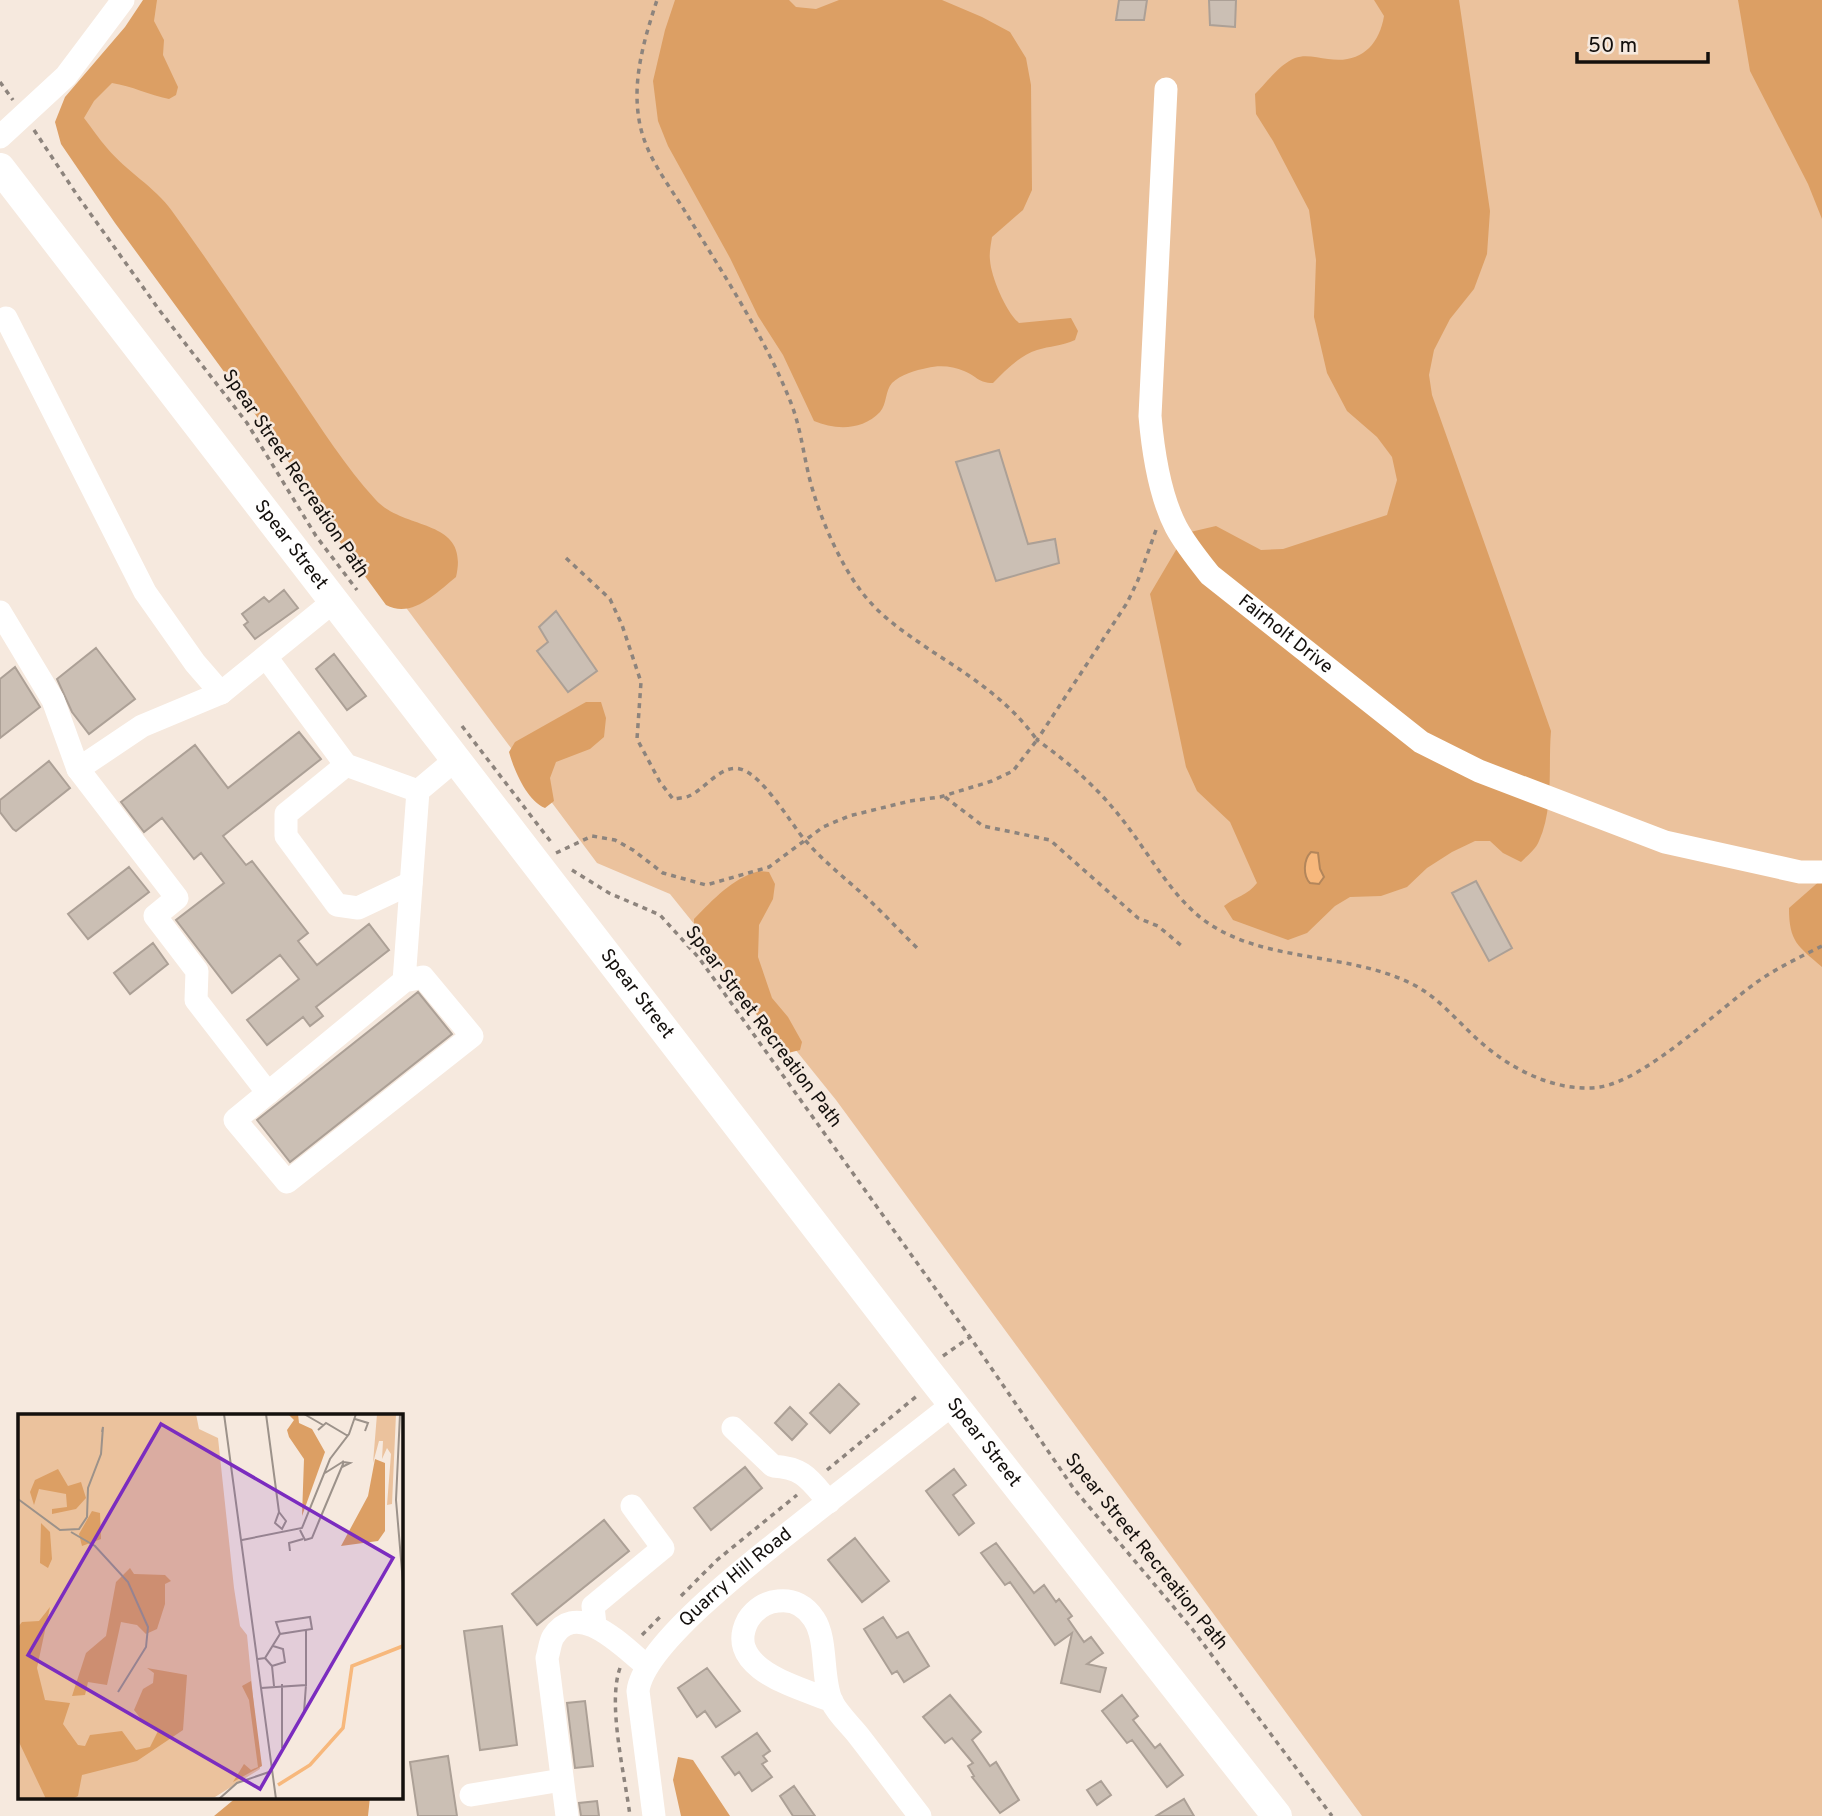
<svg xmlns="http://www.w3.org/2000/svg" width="1822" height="1816" font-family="Overpass,sans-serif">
<rect width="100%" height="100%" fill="#f6e9de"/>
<path fill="#ebc29d" d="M145,0H1822V1816H1362L836,1100L670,894L597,863L333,510L67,119Z"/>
<path fill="#dc9f64" d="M143,0H157L154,21L164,40L163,55L178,87L176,95L169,99C149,95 132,86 112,83L94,101L84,118C92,128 99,139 107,148C126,171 155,187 172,211C215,270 255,331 296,391C321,428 345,466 375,499C404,532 470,517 456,577C436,593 412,619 386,605L326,523L295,471L255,414L115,223L61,144L55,122L65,97L125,27Z
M675,0H789L796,7L816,9L839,0H942L982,17L1010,32L1026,58L1031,85L1032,190L1023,210L992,237C991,244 989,253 990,260C991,277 1006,312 1019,323L1071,318L1078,331L1075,340C1062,346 1050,346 1037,350C1020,355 1005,371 993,383C978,383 977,376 964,371C953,366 939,365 927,368C916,370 900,375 892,383C885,391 887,404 880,412C862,431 835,430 814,421L783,355L758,316L730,258L668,146L658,121L653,81L665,30Z
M1374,0H1459L1490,211L1487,254L1474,289L1450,319L1434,350L1429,375L1432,395L1551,731C1548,766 1554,808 1539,841C1536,849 1527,856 1521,862L1503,853L1490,841H1475L1452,852L1427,868L1407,887L1381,896L1350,897L1335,906L1307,933L1288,940L1233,920L1224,906C1235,897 1248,895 1257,883L1230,822L1197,791L1186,767L1150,594L1186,533L1216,526L1261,550L1283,549L1387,515L1397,480L1392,457L1377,437L1347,411L1327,373L1314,317L1316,260L1309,210L1273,141L1256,114L1255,94C1266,83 1280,64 1295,58C1306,54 1317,58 1328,59C1360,64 1379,46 1384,16Z
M1738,0H1822V219L1808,184L1750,71Z
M586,702H601L606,718L604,737L590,749L556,762L550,778L554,801L545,808C527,801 514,770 509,752L515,742Z
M759,871L769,872L775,884L773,899L759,925L758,957L772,998L788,1017L802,1042L800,1050L788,1053L779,1045L694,930V919C714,899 731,879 759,871Z
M1822,879V967C1798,946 1789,942 1789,908Z
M678,1757L693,1760L730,1816H681L673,1780Z
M237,1797H370L368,1816H214Z"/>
<path fill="#f7b87c" stroke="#b3865b" stroke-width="2" d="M1311,852L1318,853L1320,869L1324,877L1319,884L1310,883C1303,876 1303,860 1311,852Z"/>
<path fill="#cbbfb4" stroke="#aca096" stroke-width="2" d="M1119,0H1147L1144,20H1116Z
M1209,0H1236L1235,27L1210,25Z
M999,450L1028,544L1055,539L1059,563L996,581L956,462Z
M284,590L298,608L255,639L244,625L248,622L242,614L264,597L269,602Z
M556,611L597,671L568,692L537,651L548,642L539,627Z
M96,648L135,699L89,734L72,712L57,679Z
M334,654L366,696L347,710L316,669Z
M15,667L40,707L0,738V679Z
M299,732L321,759L223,836L246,865L252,861L308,933L298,941L317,965L369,924L389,950L316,1007L323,1016L310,1026L303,1017L267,1045L247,1020L299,979L280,955L232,993L176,920L224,883L201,853L194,859L162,818L144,832L121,802L195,745L228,788Z
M49,761L70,788L16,831L13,829L0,812V800Z
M129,867L149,892L88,939L68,914Z
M1476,881L1512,948L1489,961L1452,893Z
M153,943L168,964L130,994L114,973Z
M418,992L452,1034L290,1162L257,1120Z
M839,1384L859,1404L830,1433L810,1413Z
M790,1407L807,1424L792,1440L775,1423Z
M745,1467L762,1488L711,1530L694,1508Z
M954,1469L966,1485L953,1495L974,1523L959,1535L926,1491Z
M604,1520L629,1551L537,1625L512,1594Z
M855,1538L889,1581L862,1602L828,1560Z
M996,1543L1034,1593L1044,1585L1056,1602L1059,1599L1072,1616L1068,1619L1084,1642L1091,1637L1103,1653L1087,1664L1106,1668L1100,1692L1061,1683L1072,1633L1055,1645L1010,1582L1005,1585L981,1553Z
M883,1617L897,1638L908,1632L929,1666L904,1682L897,1671L892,1674L864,1629Z
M502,1626L517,1745L480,1750L464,1631Z
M707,1668L740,1711L716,1727L705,1711L697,1717L678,1688Z
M950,1695L981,1732L972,1740L990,1766L996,1762L1019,1800L1000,1813L972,1777L974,1776L968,1766L973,1763L952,1738L945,1743L923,1717Z
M1122,1695L1138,1716L1133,1720L1155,1748L1160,1744L1183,1775L1167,1787L1132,1740L1127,1743L1102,1711Z
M585,1701L593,1766L575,1768L567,1703Z
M757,1733L770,1751L763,1756L767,1761L762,1764L772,1777L752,1791L739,1772L735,1775L722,1757Z
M448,1756L457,1816H418L410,1762Z
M1101,1781L1111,1795L1097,1805L1087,1790Z
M794,1786L815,1816H793L780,1796Z
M1184,1799L1194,1816H1156Z
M597,1801L599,1816H581L579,1803Z"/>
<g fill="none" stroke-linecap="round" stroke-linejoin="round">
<path stroke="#8d847d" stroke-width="3.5" stroke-dasharray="5 5" stroke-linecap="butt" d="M0,82L13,100
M34,130L77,195L160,311L247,423L316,536L357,590
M1156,530L1138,580L1127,603L1037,740C1071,764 1100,790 1125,823C1149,854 1170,893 1201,918C1262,965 1349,950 1416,986C1443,1001 1461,1026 1484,1045C1514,1071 1559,1093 1600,1087C1645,1080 1718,1010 1757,982C1777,968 1800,957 1822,946
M566,558L610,599L622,625L641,682L637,739L660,782L673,799C678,798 685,798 689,796C704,790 721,764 740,769C762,774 790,822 804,839C823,861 846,879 867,898C885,915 902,933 920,951
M462,726L551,842
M945,797L983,826L1050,840L1138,918L1158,926L1183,947
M556,853L592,836L615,840L633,850L663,873L706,885L769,867L823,827L849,816L910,801L940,797L992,781L1013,771L1037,740C1010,702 972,677 933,652C907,634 880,617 861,591C841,565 822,522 813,491C804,462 802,431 791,403C766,339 722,272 686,213C669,185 647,158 640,125C631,82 644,40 657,0
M572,870L609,893L660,915L699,958L970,1337L1074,1489L1193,1630L1332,1816
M943,1356L970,1337
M827,1470L918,1395
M681,1596L717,1560L797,1495
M642,1635L661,1616
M620,1668C607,1704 625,1776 630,1816"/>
<g stroke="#fff" stroke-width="23">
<path id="s1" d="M1166,89L1150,416C1153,451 1160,496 1176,527C1185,544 1198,560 1210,575L1421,742L1479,771L1665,842L1800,872H1822"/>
<path d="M0,137L66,76L123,0"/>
<path d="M6,318L145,592L195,663L221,693"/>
<path d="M0,612L53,700L78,769"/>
<path d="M266,657L346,765L418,791"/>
<path d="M346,765L286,814V836L337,905L358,908L411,883"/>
<path d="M404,981L423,977L472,1036L287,1182L235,1120L404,981L418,791L455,760"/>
<path d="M268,1093L196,1000L197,971L155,916L177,898L78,769L142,726L221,693L334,601"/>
<path d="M733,1428L773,1466C804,1468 809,1479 829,1502"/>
<path d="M595,1625L593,1606L663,1548L632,1506"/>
<path d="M832,1701C801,1688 722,1669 748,1620C755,1609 766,1602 778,1601C793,1599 806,1606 814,1619C828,1640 821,1680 832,1702C838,1714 850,1725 858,1735C879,1762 899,1789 920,1816"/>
<path d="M471,1795L562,1780"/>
<path d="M567,1816L547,1658C549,1652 550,1642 553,1637C578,1597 625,1649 647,1666"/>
<path id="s2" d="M654,1816L638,1691C644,1640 777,1543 819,1509C864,1474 908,1439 953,1404"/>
</g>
<path stroke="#fff" stroke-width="30" id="s3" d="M0,168L931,1376L1277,1816"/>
</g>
<g text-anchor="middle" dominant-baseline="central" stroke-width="5" stroke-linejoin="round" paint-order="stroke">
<g font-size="19" fill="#14100d" stroke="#f6e9de">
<text transform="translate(295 474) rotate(56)">Spear Street Recreation Path</text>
<text stroke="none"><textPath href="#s3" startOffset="476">Spear Street</textPath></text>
<text stroke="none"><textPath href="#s1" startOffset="597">Fairholt Drive</textPath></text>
<text stroke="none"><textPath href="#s3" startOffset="1043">Spear Street</textPath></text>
<text transform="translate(763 1027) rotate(53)">Spear Street Recreation Path</text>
<text stroke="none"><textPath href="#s3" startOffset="1610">Spear Street</textPath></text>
<text transform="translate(1146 1552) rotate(51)">Spear Street Recreation Path</text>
<text stroke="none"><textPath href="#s2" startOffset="278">Quarry Hill Road</textPath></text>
</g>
</g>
<g transform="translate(18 1414)">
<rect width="385" height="385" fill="#f6e9de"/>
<path d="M0,0H178L181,15L200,24L216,174L222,212L229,221L242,355L197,383L0,385ZM359,0H378L374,90L369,91L373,40L369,34L364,45L365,27H361L355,49Z" fill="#ebc29d"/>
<path d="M270,0H280L281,9L294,15L307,38L284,102L286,45L271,23L269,16L276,6ZM357,45L367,49V117L360,127L323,132L350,82ZM40,55L50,72L63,68L68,84L58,95L34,100V95L49,93L48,80L21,75L16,91L12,78L17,66ZM74,97L82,99L83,125L64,132L61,120ZM23,109L32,118L34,145L30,154L22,149ZM112,154L116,160L147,161L153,167L147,170V190L139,215L128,220L119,211L103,208L89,271L70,268L67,281L54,282L68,239L88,222L98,168ZM32,193L19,254L27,286L52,289L45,310L60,331L67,332L72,321L104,317L118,336L132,333L141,315L127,310L116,296L125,275L135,269L136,259L129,254L169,261L165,316L119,347L64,361L60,382L54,385H28L0,326V213L4,208L21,207ZM233,267L244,352L215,368L226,350L233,356L240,353L231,286L224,272Z" fill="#dc9f64"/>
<path fill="none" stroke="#f7b87c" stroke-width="3.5" d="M260,371L292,351L325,314L334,252L385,232"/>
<path fill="none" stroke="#9c928a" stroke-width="2" d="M206,0L258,385M248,0L261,98L257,109L264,115L268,107L261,98M286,0L305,11M382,0L378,86L385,169M337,5L350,9L347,17M300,16L308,9L330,22M307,59L326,47M0,85L42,116L61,115L69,103L70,74L83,40L85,13L84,18M282,116L287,126L294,124L301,107L325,50V48L332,49L324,53M53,118L77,132L110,168L130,213L128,233L100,278M224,126L284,114L312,45L331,20L338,0M272,137L271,129L285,125M247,244L254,252L256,272M240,245L247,244L262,220L294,215L292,203L258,208L262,220M254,252L267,248L265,235L255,232M243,274L288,271V216M286,298L288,271M264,334V270M201,385L219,369L254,357"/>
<path fill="#7b2cbf" fill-opacity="0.15" stroke="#7b2cbf" stroke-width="3.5" d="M143,10L375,144L242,375L10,241Z"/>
<rect width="385" height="385" fill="none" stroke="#14100d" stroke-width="3.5"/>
</g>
<path d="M1577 52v10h131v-10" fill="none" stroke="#14100d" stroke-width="3.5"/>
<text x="1588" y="52" font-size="21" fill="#14100d" stroke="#f6e9de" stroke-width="5" paint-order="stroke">50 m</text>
</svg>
